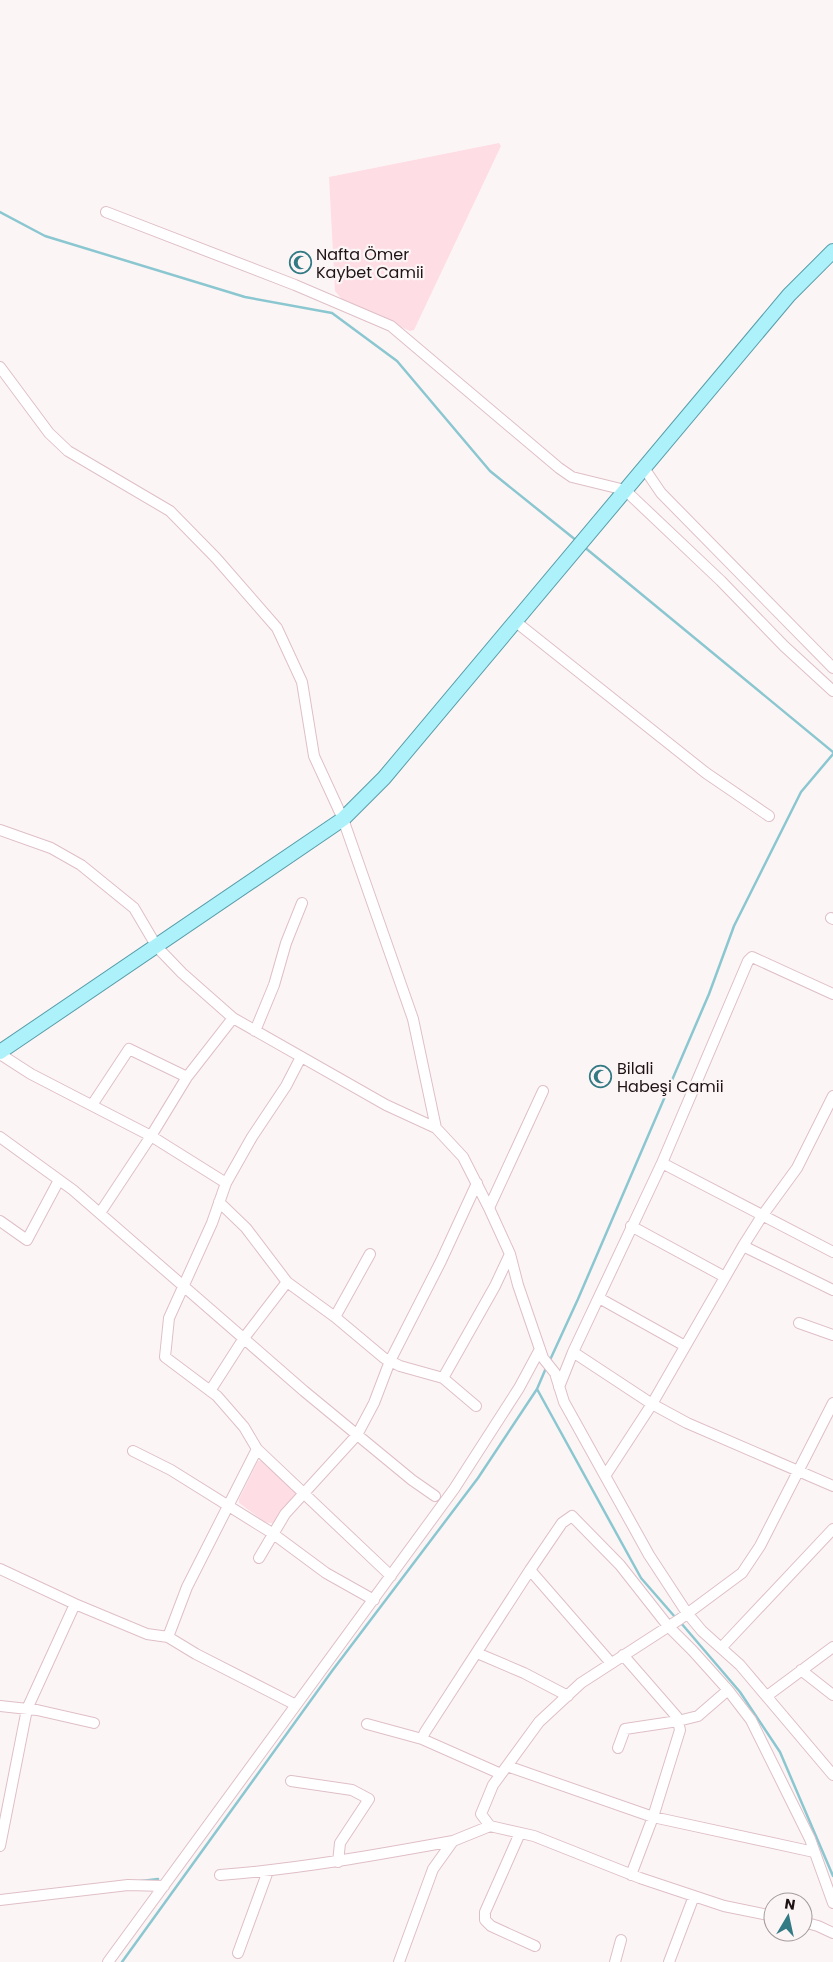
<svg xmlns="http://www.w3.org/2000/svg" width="833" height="1962" font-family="Poppins,sans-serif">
<rect width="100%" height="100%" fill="#fcf5f6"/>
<path fill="#ffdde5" d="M499,143L501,146L414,330L410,331L344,302L335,291L329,177Z
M258,1461H264L298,1491L275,1524L265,1522L239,1503V1499Z"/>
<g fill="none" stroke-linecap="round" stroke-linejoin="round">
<path stroke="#8bc7d0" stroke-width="2.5" d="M0,212L45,236L245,297L332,313L397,361L490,471L577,541
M583,546L833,752
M550,1360L578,1299L709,994L734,926L801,792L833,754
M537,1389L641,1578L675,1617
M681,1623L740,1692L780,1752L833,1876
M141,1881L158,1879
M122,1962L332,1671L478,1478L537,1389L546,1368"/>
<defs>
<path id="minor" d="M106,212L295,285L391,326L559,468L572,477L625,490L721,581L784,646L833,691
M0,367L49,433L68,451L170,511L216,558L277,628L302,682L314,756L343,819L413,1019L436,1128
M644,468L661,493L833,668
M516,622L706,773L769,816
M0,830L51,848L81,865L134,908L157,947L182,973L233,1018L386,1105L436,1128L463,1157L489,1208L510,1254L518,1285L543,1358L555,1373L564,1402L649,1555L687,1613L702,1631L740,1665L833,1775
M831,918L833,919
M833,994L752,957L748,961L662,1163L833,1252
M255,1031L274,985L286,943L302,903
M0,1054L31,1074L151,1136L226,1183
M301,1057L286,1086L252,1137L226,1183L212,1223L169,1318L165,1357L217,1396L244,1427L257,1449L391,1576
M92,1105L129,1049L187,1077
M0,1137L73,1190L304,1391L412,1480L435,1496
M219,1202L246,1228L287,1282L335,1317L384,1358L400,1366L443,1378L476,1406
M489,1208L543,1091
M100,1213L151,1136L187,1077L233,1018
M0,1221L27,1240L59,1180
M631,1226L725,1277
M743,1246L833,1290
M599,1298L685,1346
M335,1317L370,1254
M799,1323L833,1335
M573,1352L652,1404L687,1423L833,1486
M443,1378L495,1286L510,1254
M559,1387L573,1352L662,1163
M210,1391L244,1338L287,1282
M133,1451L171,1470L272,1533L326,1573L374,1600
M605,1476L652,1404L743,1246L762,1216L797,1168L833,1096
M259,1558L285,1514L357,1435L374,1403L390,1361L441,1261L477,1183
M0,1569L75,1604L147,1634L168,1637L196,1654L296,1705
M530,1570L611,1663
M168,1637L187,1587L257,1449
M721,1648L833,1529
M477,1653L524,1673L568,1696
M623,1655L677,1717L680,1730L653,1817L631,1875
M801,1670L833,1695
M767,1696L833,1647
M0,1706L37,1710L94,1723
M367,1724L422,1739L501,1774
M422,1739L425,1732L530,1570L562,1523L572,1516L620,1565L668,1626L693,1651L728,1690L751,1720L810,1839L833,1903
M618,1748L625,1729L678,1721L698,1716L728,1690
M507,1766L653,1817L814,1852
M291,1781L352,1790L369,1799L340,1843L338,1862
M490,1826L481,1814L493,1785L539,1722L581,1683L680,1619L742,1573L760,1546L833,1403
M520,1833L485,1912V1920L491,1926L535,1946
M0,1846L27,1709L75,1604
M220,1875C299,1869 376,1855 453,1841
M0,1900L128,1885L164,1886
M803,1922L818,1926L833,1933
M238,1953L268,1871
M108,1962L454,1489L519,1388L540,1349
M399,1962L433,1869L453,1841L490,1826L534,1836L640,1878L724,1906L773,1916
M615,1962L621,1940
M669,1962L694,1896"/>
<path id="major" d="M0,1052L343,819L384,778L789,295L833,251"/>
</defs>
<use href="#minor" stroke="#dfbfc7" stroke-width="12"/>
<use href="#major" stroke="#589ea9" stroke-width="16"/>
<use href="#minor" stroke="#fff" stroke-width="10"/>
<use href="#major" stroke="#adf2fb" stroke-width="14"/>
</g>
<defs>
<symbol id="mosque-ring" viewBox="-11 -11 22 22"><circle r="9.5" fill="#fcf5f6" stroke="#327a84" stroke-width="1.5"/><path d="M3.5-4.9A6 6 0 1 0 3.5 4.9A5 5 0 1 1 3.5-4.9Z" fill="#327a84"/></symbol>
</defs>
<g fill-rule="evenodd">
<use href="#mosque-ring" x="288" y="250" width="25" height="25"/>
<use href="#mosque-ring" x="588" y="1064" width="25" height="25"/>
</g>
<g text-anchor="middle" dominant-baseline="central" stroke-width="4.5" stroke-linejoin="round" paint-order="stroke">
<g font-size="16" fill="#1f1316" stroke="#fcf5f6" text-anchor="start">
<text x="316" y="254">Nafta Ömer<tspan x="316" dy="18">Kaybet Camii</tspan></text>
<text x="617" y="1068">Bilali<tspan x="617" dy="18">Habeşi Camii</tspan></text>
</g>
</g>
<g transform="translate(788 1917) rotate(9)"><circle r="24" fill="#fcf5f6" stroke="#a49b9c"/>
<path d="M0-4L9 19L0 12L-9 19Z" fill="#327a84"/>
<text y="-8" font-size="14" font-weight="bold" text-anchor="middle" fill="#1f1316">N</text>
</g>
</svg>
